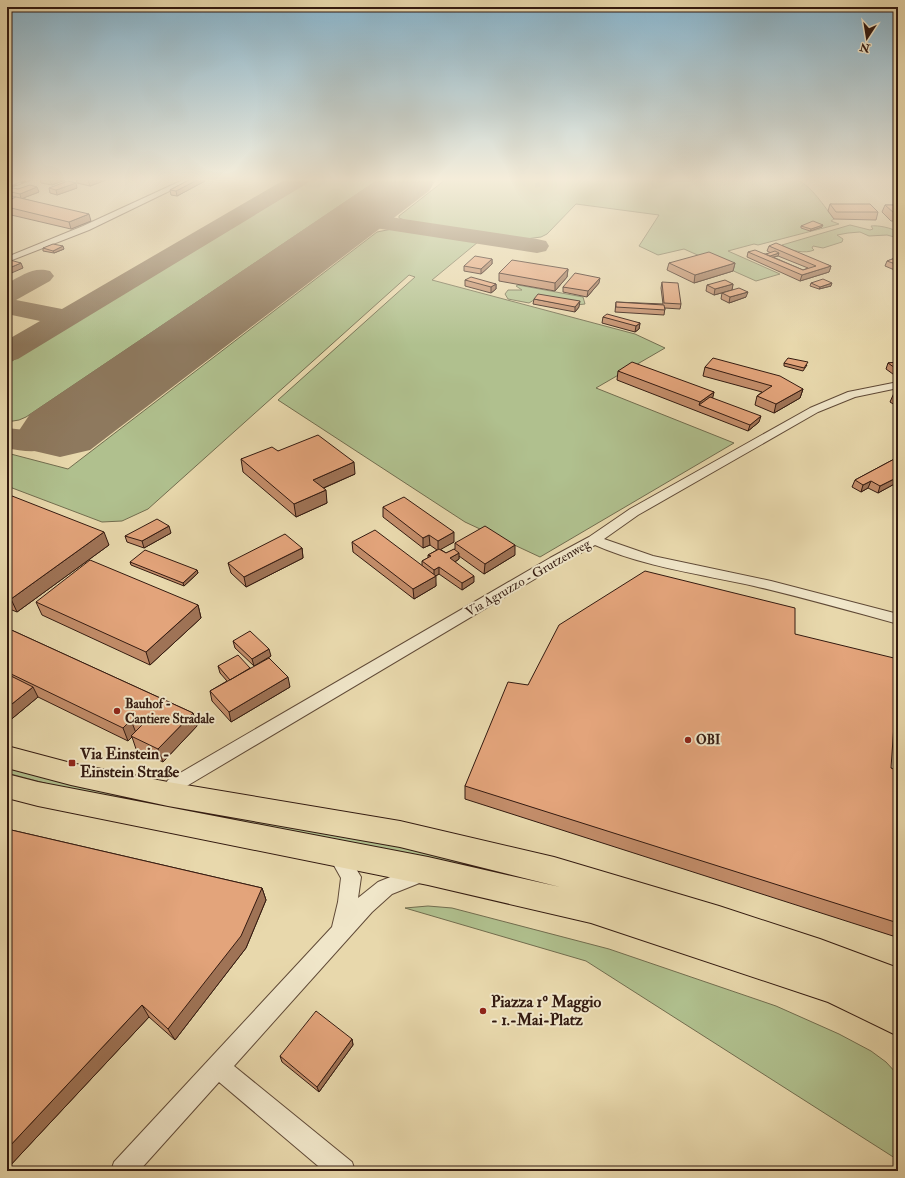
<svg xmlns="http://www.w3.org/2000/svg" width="905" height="1178" font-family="'IM FELL Double Pica',serif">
<rect width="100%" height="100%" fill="#e8d8ac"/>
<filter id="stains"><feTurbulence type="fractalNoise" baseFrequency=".005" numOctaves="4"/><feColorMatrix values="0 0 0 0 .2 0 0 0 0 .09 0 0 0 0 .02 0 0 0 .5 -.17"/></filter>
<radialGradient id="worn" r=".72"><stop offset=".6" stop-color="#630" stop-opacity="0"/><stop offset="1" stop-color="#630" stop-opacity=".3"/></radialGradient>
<path fill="#b0c08e" stroke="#726d4f" d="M311,180H378L26,417L19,420L7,422V364Z
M445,180H798C812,187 824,206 834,219L831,221L839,224L758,245L754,244L728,251L780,274L756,281L684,249L658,255L639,246L659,215L576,204L547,234L541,237L526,239L409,222L399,218V216Z
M850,225L870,230L873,229L871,226C878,225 892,228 898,232V238L887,235L869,236L860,232L848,233L837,235L843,239L842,242L823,248L813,246L812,248L814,250C806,254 789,251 782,245Z
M392,229L478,242L432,280L635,334L665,348L596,388L734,443L540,557L465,522L278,400L415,277L409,275L148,509L122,521L102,522L7,486V453L68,469L377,232Z
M518,285L583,297L585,304L576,305L537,298L529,303L508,299L505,294L508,290H522L516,286Z
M7,768L84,788L176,806L413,849L604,897L838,983L82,793L7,773Z
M428,906L452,908L609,949L776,1006L839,1034L871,1051L886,1062L898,1075V1160L586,961L405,908Z"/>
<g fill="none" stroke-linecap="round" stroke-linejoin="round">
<path fill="#8e795e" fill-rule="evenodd" d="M284,180H309L306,184L18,359L7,362V340L40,321L7,314V283C22,276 33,266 50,271L54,276L50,281L16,300L62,309Z
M357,212L537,239L546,241L549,246L546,251L537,253L349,224L346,219L349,214Z
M60,422L72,425L77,432C63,453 30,454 7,448V428L34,431Z"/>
<path fill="#8e795e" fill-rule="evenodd" d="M377,180H436L429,191L90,450L60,457L30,450L18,432L30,414Z"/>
<defs>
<path id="minor" d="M183,180H192L89,230L7,262V257L83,226Z
M898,382V388L855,397L818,412L638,515L604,539L653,556L771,581L898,614V624C850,611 802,597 754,586C700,574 645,567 595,545L560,564L180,790C175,798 172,803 162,799L159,794L168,780L550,558L589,537L630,509L810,408L848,392Z
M336,845L343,847L361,877L358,898L378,882L420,865L427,868L430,874L427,880L392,894L372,912L234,1066L352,1162L355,1171H324L219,1082L139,1171H111L114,1162L332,927L338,902L341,878L327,853L329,847Z"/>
<path id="primary" d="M7,746L71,763L168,782L400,821L554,857L719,906L820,939L898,968V1036L828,1002L591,923L428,885L38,806L7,798V774L38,782L428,857L560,887L400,847L168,806L71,785L7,768Z"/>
</defs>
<use href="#minor" stroke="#604a37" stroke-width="2"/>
<use href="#primary" stroke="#331a10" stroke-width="2"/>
<use href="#minor" fill="#f0e6c9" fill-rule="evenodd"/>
<use href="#primary" fill="#e8d8ac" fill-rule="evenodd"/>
<defs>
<path id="rail" d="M7,188L29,180"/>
</defs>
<use href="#rail" stroke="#331a10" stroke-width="2.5"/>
<use href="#rail" stroke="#f0e6c9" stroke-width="1.5" stroke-dasharray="5" stroke-linecap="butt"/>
</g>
<path fill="#c38d6a" stroke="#331a10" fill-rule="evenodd" d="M40,180H65L52,185L41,183Z
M76,180H106L90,186L77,183Z
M189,180H205V181L177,196L171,195L170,190Z
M896,180H898V187L895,185Z
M49,188H77L57,195L50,193Z
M18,189L39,192L22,198L91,221L71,229L7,214V198L8,200L16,197L8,195L7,190Z
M830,204L878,212L876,220L834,219L828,211Z
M885,205H898V221H891L882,212Z
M801,226L822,227L810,231L801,228Z
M769,246L831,266L829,272L800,281L747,257L748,252L766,254L771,253L767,251ZM778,256L808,268L803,270L773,257Z
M43,248L64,249L54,253L43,251Z
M898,257V270L897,271L885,266L887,261Z
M492,259V264L481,274L464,271V266Z
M669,263H735L733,271L694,283L667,270Z
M568,269L567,277L555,291L499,281V273Z
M465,280L496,284V289L491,293L465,286Z
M662,282L681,304L680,309L665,308L664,315L615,312L616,302L663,304L661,288Z
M599,283L587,297L563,292V287Z
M811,283L831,286L819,289L810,286Z
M733,284L732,290L714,295L706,291L707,285Z
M722,293L746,297L729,303L721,299Z
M534,299L579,307L575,312L533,304Z
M603,317L640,323L639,329L635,332L602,323Z
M898,350V357H895Z
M898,362V377H897L886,369L888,363Z
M784,363L807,365L803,371L784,366Z
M705,367L803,389L800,398L774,413L755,405L757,396L762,392L703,376Z
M618,371L714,392L712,398L759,422L748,431L617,380Z
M898,392V407L890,402L894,393Z
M278,451L355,474L324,488L327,503L296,517L243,472L241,459Z
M898,457V482L878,493L868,488L861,492L852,487L855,480Z
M7,494L109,545L17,612L7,608Z
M383,507L454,542L440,549L446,553L455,549V543L515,555L484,574L459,556V559L455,562L474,582L462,590L439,574L435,576L436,586L414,599L353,552L352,542L422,566V561L428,558V555L437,550L430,545L423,548L383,517Z
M171,533L144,548L127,542L125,536Z
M302,548L303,558L246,587L231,573L228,563Z
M130,562L197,570L198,573L184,586L131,565Z
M36,602L198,605L201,618L150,665L42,615Z
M7,628L193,713L197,726L163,762L136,749L132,737L128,741L38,697L8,722L7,721Z
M795,634L891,768L898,771V929L893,936L465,799V786L528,685Z
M233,641L271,656L254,666L235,648Z
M218,666L250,668L290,687L231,722L212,701L210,691L227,681L220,673Z
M7,829L262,888L266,900L246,948L175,1040L149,1017L7,1169Z
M352,1039L353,1045L319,1092L282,1062L280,1056Z"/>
<path fill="#9f7356" stroke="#331a10" d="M51,180H65L52,185L50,181Z
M88,180H106L90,186Z
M197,180H205V181L177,196L176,191Z
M76,183L77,188L57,195L56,190Z
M37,187L39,192L21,199L20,194Z
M89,214L91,221L71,229L69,222Z
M823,225L822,227L810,231L811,229Z
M63,246L64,249L54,253L53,251Z
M779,253L778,256L765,259L766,257Z
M492,259V264L481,274V269Z
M21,263L23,268L7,275V269Z
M735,263L733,271L694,283L695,275Z
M831,266L829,272L800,281L802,275Z
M568,269L567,277L555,291V283Z
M600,278L599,283L587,297L588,291Z
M832,283L831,286L819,289L820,287Z
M496,284V289L491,293V287Z
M733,284L732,290L714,295L715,289Z
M748,292L746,297L729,303L730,297Z
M580,301L579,307L575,312V307Z
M640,323L639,329L635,332L636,326Z
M803,389L800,398L774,413L776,404Z
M714,392L712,401L699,405L700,402Z
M761,416L759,422L748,431L750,425Z
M354,462L355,474L314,492L313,480Z
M898,467V472L894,470Z
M898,477V482L878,493L880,486Z
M871,481L868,488L861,492L863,485Z
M326,490L327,503L296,517L294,504Z
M169,526L171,533L144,548L142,541Z
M104,532L109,545L17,612L11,599Z
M454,532V542L438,551V541Z
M429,535L430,545L423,548V538Z
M515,545V555L484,574L485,564Z
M302,548L303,558L246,587L244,577Z
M459,553V559L450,565V558Z
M439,567V574L434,577V570Z
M197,570L198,573L184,586L183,583Z
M436,576V586L414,599L413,589Z
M474,576V582L462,590V583Z
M198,605L201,618L150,665L146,652Z
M269,649L271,656L254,666L252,659Z
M288,677L290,687L231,722L229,712Z
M33,687L38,697L8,722L7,719V708Z
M193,713L197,726L163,762L158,749Z
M131,720L136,733L131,736L132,737L128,741L123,728Z
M262,888L266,900L246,948L175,1040L168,1029Z
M142,1005L149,1017L7,1169V1149Z
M352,1039L353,1045L319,1092L317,1087Z"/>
<path fill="#e3a47b" stroke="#331a10" d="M189,180H197L176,191L170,190Z
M68,181L76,183L56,190L49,188Z
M30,185L37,187L20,194L7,191L13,188L18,189Z
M16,197L89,214L69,222L7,207V201Z
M830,204H870L878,212H836Z
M885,205H898V213H894Z
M813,221L823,225L811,229L801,226Z
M776,243L831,266L802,275L748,252L755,250L803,270L816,266L769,246Z
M53,244L63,246L53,251L43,248Z
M775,251L779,253L770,256L766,254Z
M709,252L735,263L695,275L669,263Z
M475,256L492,259L481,269L464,266Z
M898,257V265L887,261Z
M10,260L21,263L7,269V261Z
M512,260L568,269L555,283L499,273Z
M575,273L600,278L588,291L563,287Z
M471,277L496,284L491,287L465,280Z
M823,279L832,283L820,287L811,283Z
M725,280L733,284L715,289L707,285Z
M662,282L678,283L681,304L664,303Z
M739,288L748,292L730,297L722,293Z
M538,294L580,301L575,307L534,299Z
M616,302L664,305L665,310L616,307Z
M607,314L640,323L636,326L603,317Z
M713,358L780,376L803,389L776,404L757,396L772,386L705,367Z
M788,358L808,362L804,368L784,363Z
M632,362L714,392L700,402L618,371Z
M898,362V370L888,363Z
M898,392V396L894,393Z
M710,397L761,416L750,425L699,405Z
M318,435L354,462L313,480L326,490L294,504L241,459L272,447L278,451Z
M898,457V467L894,470L898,472V477L880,486L871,481L863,485L855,480Z
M7,494L104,532L11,599L7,597Z
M404,497L454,532L438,541L429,535L423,538L383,507Z
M157,519L169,526L142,541L125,536Z
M485,526L515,545L485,564L455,543Z
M375,530L436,576L413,589L352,542Z
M285,534L302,548L244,577L228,563Z
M439,549L446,553L454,549L459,553L450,558L474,576L462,583L439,567L434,570L422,561L431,556L428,555Z
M145,550L197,570L183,583L130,562Z
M90,560L198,605L146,652L36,602Z
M645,571L795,608V634L898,659V667L891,768L898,771V923L465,786L508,682L528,685L559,625Z
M7,628L193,713L158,749L131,736L142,725L131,720L123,728L7,672Z
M250,631L269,649L252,659L233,641Z
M238,655L250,668L230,680L218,666Z
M269,658L288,677L229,712L210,691Z
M7,674L33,687L7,708Z
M7,829L262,888L241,936L168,1029L142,1005L7,1149Z
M316,1011L352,1039L317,1087L280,1056Z"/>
<linearGradient id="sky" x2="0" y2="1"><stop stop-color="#87b6d0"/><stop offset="0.52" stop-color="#f5edda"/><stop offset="1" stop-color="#f5edda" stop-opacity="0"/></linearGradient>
<rect width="905" height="345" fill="url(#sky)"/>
<g fill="#8f2418" stroke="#f0e6c9" stroke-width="1.5">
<circle cx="117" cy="711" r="4"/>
<circle cx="688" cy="740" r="4"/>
<rect x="68" y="759" width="8" height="8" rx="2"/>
<circle cx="483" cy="1011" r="4"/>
</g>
<g text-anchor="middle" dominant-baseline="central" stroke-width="4" stroke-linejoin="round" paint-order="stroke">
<g font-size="13" fill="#331a10" stroke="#f0e6c9">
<text transform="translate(528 578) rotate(-30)">Via Agruzzo - Grutzenweg</text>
</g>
<g font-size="13" font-weight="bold" fill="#331a10" stroke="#f0e6c9" text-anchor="start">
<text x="125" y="704">Bauhof -<tspan x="125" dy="15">Cantiere Stradale</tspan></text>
<text x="696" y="740">OBI</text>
</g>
<g font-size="16" font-weight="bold" fill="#331a10" stroke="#f0e6c9" text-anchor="start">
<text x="80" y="754">Via Einstein -<tspan x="80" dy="18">Einstein Straße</tspan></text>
<text x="491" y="1002">Piazza 1º Maggio<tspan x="491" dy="18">- 1.-Mai-Platz</tspan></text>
</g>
</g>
<rect width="905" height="1178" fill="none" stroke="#e8d8ac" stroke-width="24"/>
<rect x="8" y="8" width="889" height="1162" fill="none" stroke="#331a10" stroke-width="2"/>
<rect x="12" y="12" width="881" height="1154" fill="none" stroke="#331a10"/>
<g transform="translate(867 38) rotate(192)" stroke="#f0e6c9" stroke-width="3" paint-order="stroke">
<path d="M0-3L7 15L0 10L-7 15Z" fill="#331a10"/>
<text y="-6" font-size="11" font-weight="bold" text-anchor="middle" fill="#331a10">N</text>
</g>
<rect width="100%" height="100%" filter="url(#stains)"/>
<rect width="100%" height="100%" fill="url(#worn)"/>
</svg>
